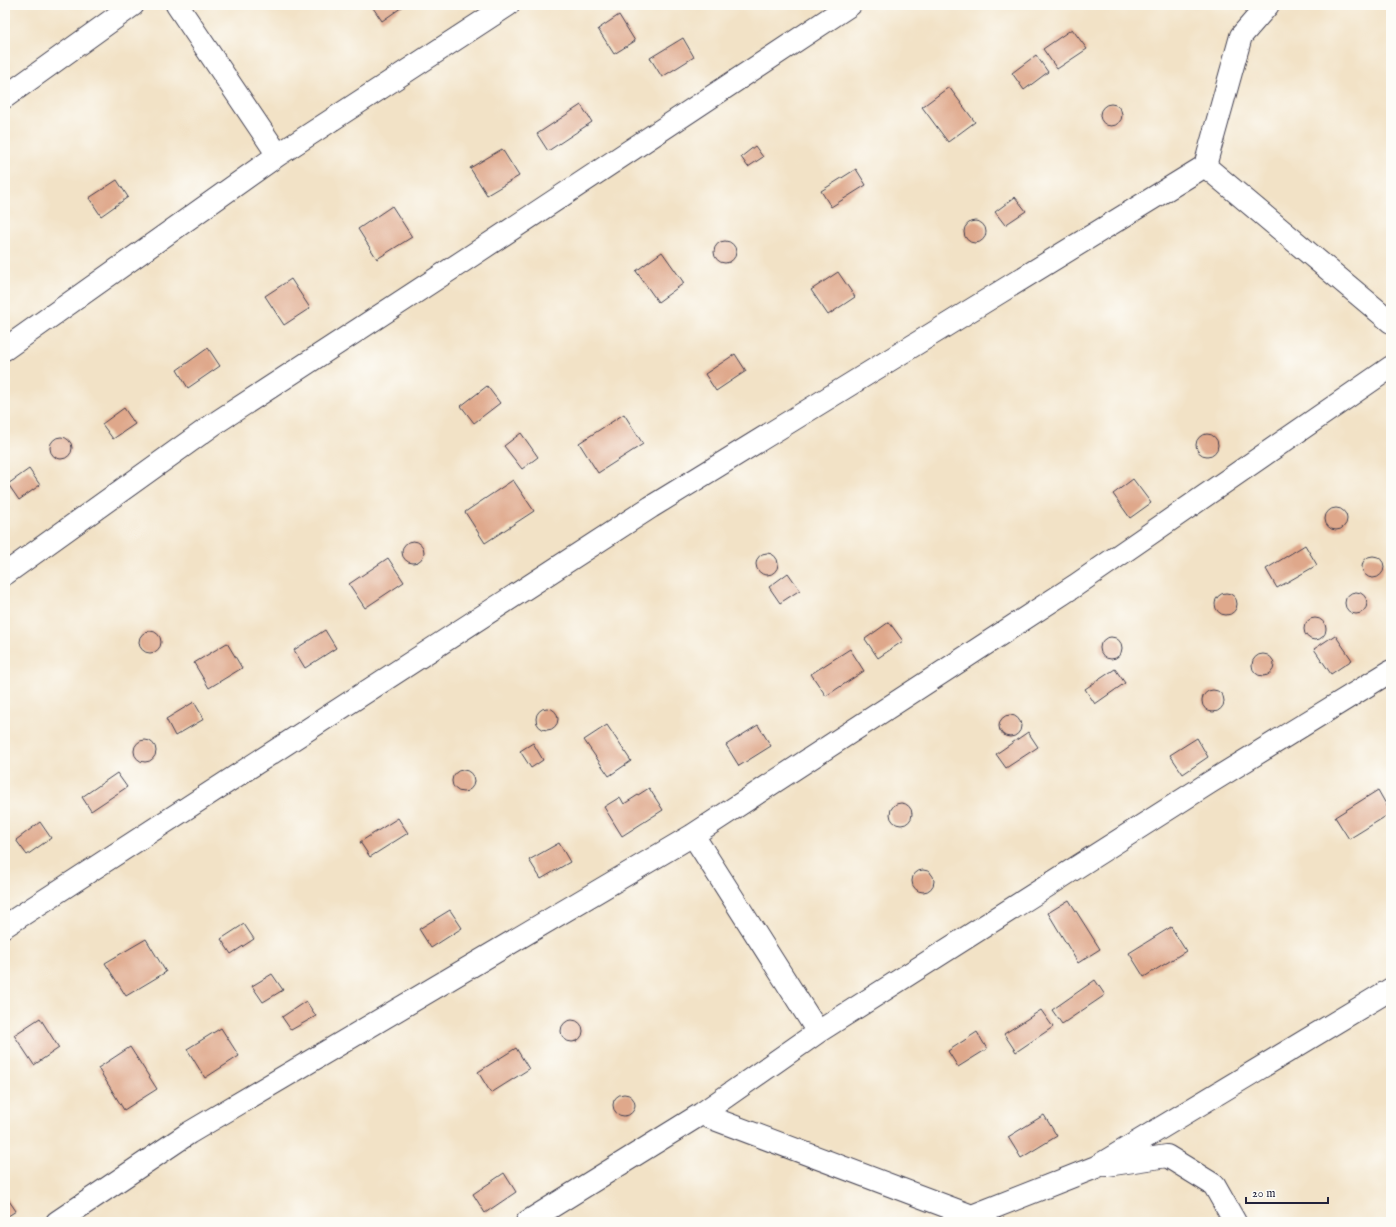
<svg xmlns="http://www.w3.org/2000/svg" width="1396" height="1227" font-family="'IM FELL English',serif">
<rect width="100%" height="100%" fill="#fdfcf7"/>
<filter id="ink" filterUnits="userSpaceOnUse"><feTurbulence type="fractalNoise" baseFrequency=".025" numOctaves="2"/><feDisplacementMap in="SourceGraphic" scale="8" xChannelSelector="R" yChannelSelector="G"/><feConvolveMatrix kernelMatrix="1 2 1 2 8 2 1 2 1" color-interpolation-filters="sRGB"/></filter>
<filter id="wash" filterUnits="userSpaceOnUse"><feTurbulence type="fractalNoise" baseFrequency=".012" numOctaves="4" result="noise"/><feDisplacementMap in="SourceGraphic" scale="16" xChannelSelector="R" yChannelSelector="G"/><feGaussianBlur stdDeviation="0.9" result="paint"/><feColorMatrix in="noise" values="0 0 0 0 0 0 0 0 0 0 0 0 0 0 0 0 0 1.4 0 .05"/><feComposite in="paint" operator="in"/></filter>
<g filter="url(#wash)">
<rect width="100%" height="100%" fill="#f2e2c6"/>
<g id="blocks">
<path fill="#dfa88b" d="M371,5H405L382,21Z
M619,15L635,41L614,54L598,29Z
M1072,29L1087,49L1057,69L1043,49Z
M683,38L694,57L662,77L650,58Z
M1036,55L1048,72L1024,90L1012,73Z
M949,87L975,122L948,142L922,107Z
M1100 115a11 11 0 1 1 22 0a11 11 0 1 1-22 0Z
M581,105L592,122L548,151L537,134Z
M755,146L763,157L748,167L741,157Z
M502,149L519,176L487,195L470,168Z
M856,169L866,185L831,207L821,191Z
M117,180L128,197L101,216L89,198Z
M1015,197L1026,211L1005,225L995,212Z
M392,206L412,237L377,259L358,229Z
M964 232a11 11 0 1 1 22 0a11 11 0 1 1-22 0Z
M714 252a11 11 0 1 1 22 0a11 11 0 1 1-22 0Z
M662,252L684,283L658,302L636,271Z
M838,272L855,297L828,315L811,290Z
M291,279L310,308L284,325L265,296Z
M208,348L220,366L188,388L177,370Z
M735,354L746,371L716,391L705,374Z
M487,386L500,403L474,423L461,406Z
M124,408L135,424L113,439L102,424Z
M624,414L643,444L598,473L579,443Z
M521,433L538,457L522,469L504,446Z
M1196 445a11 11 0 1 1 22 0a11 11 0 1 1-22 0Z
M50 448a11 11 0 1 1 22 0a11 11 0 1 1-22 0Z
M29,469L40,485L19,500L8,484Z
M1133,479L1151,503L1130,518L1113,494Z
M513,480L534,511L485,543L465,512Z
M1325 519a11 11 0 1 1 22 0a11 11 0 1 1-22 0Z
M402 552a11 11 0 1 1 22 0a11 11 0 1 1-22 0Z
M1305,545L1317,565L1277,588L1266,569Z
M756 564a11 11 0 1 1 22 0a11 11 0 1 1-22 0Z
M1362 567a11 11 0 1 1 22 0a11 11 0 1 1-22 0Z
M388,558L404,582L365,608L349,584Z
M788,573L800,590L780,603L769,587Z
M1345 603a11 11 0 1 1 22 0a11 11 0 1 1-22 0Z
M1215 604a11 11 0 1 1 22 0a11 11 0 1 1-22 0Z
M1304 629a11 11 0 1 1 22 0a11 11 0 1 1-22 0Z
M889,622L903,641L878,658L865,639Z
M325,630L336,648L305,668L294,650Z
M139 642a11 11 0 1 1 22 0a11 11 0 1 1-22 0Z
M1335,635L1352,660L1331,674L1314,649Z
M1100 648a11 11 0 1 1 22 0a11 11 0 1 1-22 0Z
M227,643L242,668L209,688L194,663Z
M850,649L864,671L826,696L811,674Z
M1252 665a11 11 0 1 1 22 0a11 11 0 1 1-22 0Z
M1115,669L1125,683L1095,704L1085,689Z
M1202 701a11 11 0 1 1 22 0a11 11 0 1 1-22 0Z
M194,702L204,719L175,736L166,719Z
M536 719a11 11 0 1 1 22 0a11 11 0 1 1-22 0Z
M999 726a11 11 0 1 1 22 0a11 11 0 1 1-22 0Z
M607,725L631,761L609,776L584,740Z
M758,725L771,746L739,766L726,745Z
M1028,732L1038,747L1006,768L996,754Z
M1197,738L1208,757L1183,774L1170,755Z
M134 751a11 11 0 1 1 22 0a11 11 0 1 1-22 0Z
M533,743L543,760L531,768L520,751Z
M452 781a11 11 0 1 1 22 0a11 11 0 1 1-22 0Z
M117,773L127,787L91,811L82,797Z
M649,788L663,810L622,836L604,807L620,797L624,804Z
M1378,790L1391,813L1349,839L1335,817Z
M890 814a11 11 0 1 1 22 0a11 11 0 1 1-22 0Z
M398,818L408,833L370,857L360,842Z
M40,822L51,838L27,855L16,840Z
M559,843L570,862L541,879L529,860Z
M912 881a11 11 0 1 1 22 0a11 11 0 1 1-22 0Z
M1069,900L1100,949L1078,963L1048,913Z
M450,910L462,928L431,948L419,929Z
M244,924L254,939L231,954L221,939Z
M1171,927L1186,951L1144,977L1129,953Z
M146,939L166,972L126,996L105,963Z
M272,974L283,990L263,1002L252,986Z
M1095,980L1105,995L1062,1024L1052,1010Z
M306,1001L316,1016L291,1030L282,1017Z
M1041,1010L1053,1027L1016,1052L1004,1034Z
M40,1018L59,1048L34,1065L14,1035Z
M561 1031a11 11 0 1 1 22 0a11 11 0 1 1-22 0Z
M221,1028L239,1056L205,1078L187,1049Z
M977,1032L987,1049L958,1067L948,1051Z
M130,1047L157,1089L124,1110L98,1068Z
M516,1048L529,1069L491,1093L478,1072Z
M613 1105a11 11 0 1 1 22 0a11 11 0 1 1-22 0Z
M1044,1115L1057,1136L1021,1158L1008,1137Z
M504,1173L516,1192L485,1213L473,1194Z
M5,1195L16,1211L5,1218Z"/>
</g>
</g>
<g filter="url(#ink)">
<use href="#blocks" fill-opacity="0" stroke="#413f50" stroke-width="1"/>
<g fill="none" stroke-linecap="round" stroke-linejoin="round">
<defs>
<path id="minor" d="M177,5L278,155
M1268,5L1241,36L1205,166L1391,322
M5,97L133,5
M5,349L278,155L508,5
M5,574L214,424L471,256L850,5
M693,835L818,1032
M5,926L651,507L1205,166
M701,1114L972,1216L1096,1167L1391,989
M1107,1165L1167,1156L1214,1185L1235,1222
M57,1222L189,1133L693,835L1076,585L1391,367
M527,1222L701,1114L818,1032L1209,783L1391,671"/>
</defs>
<use href="#minor" stroke="#413f50" stroke-width="24"/>
<use href="#minor" stroke="#fff" stroke-width="22"/>
</g>
</g>
<rect width="1396" height="1227" fill="none" stroke="#fdfcf7" stroke-width="20"/>
<path d="M1246 1197v6h82v-6" fill="none" stroke="#22223b" stroke-width="2"/>
<text x="1252" y="1197" font-size="12" fill="#22223b" stroke="#fdfcf7" stroke-width="3" paint-order="stroke">20 m</text>
</svg>
